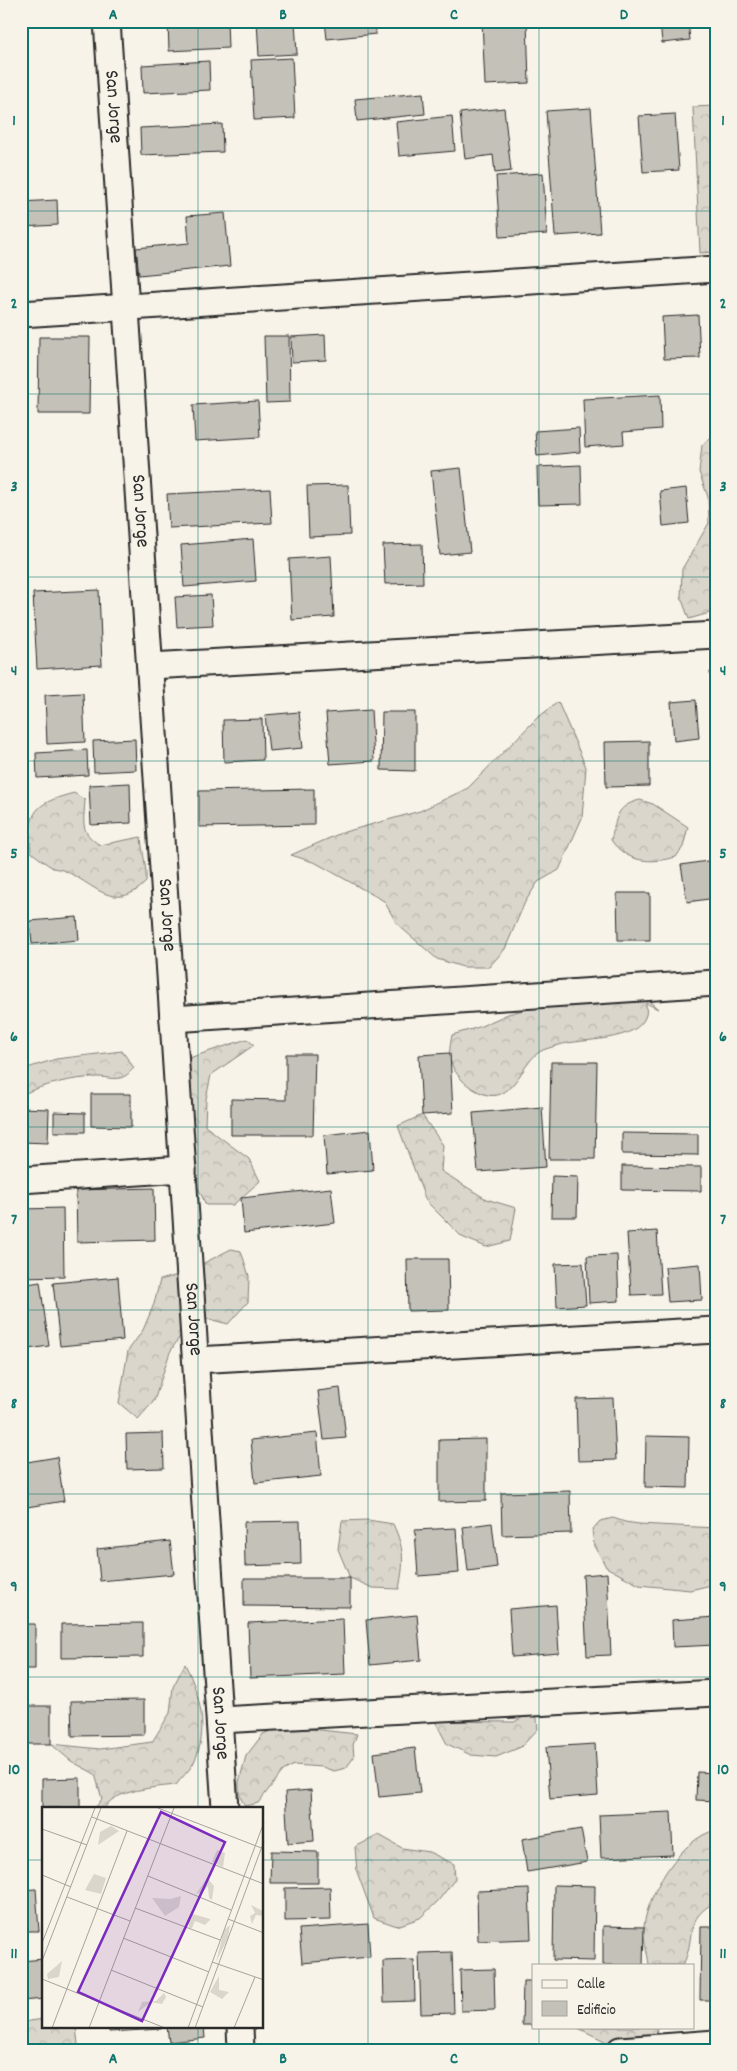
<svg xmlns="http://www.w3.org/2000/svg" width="737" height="2071" font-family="Dekko,sans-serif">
<defs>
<pattern id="forest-crowns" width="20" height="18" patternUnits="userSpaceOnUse" patternTransform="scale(1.25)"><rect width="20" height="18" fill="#dad6cc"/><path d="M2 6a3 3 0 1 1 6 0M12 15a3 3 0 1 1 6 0" fill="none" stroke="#bbb8af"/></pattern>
</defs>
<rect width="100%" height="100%" fill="#f7f3e8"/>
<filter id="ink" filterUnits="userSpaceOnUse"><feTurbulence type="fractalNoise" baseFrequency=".02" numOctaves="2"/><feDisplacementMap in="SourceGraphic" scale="10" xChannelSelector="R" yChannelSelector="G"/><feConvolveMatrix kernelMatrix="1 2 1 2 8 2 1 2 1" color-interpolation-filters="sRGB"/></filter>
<g filter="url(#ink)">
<path fill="url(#forest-crowns)" stroke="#82807c" d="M716,106V252L700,253L693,107Z
M716,433V610L713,612L689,619L681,597L682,569L709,523L708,497L699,472L702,445Z
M558,702L586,767L582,818L559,870L538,882L525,902L505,949L489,967H463L437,959L397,924L384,901L316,863L291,855L341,833L420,811L468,788L536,719Z
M74,793L85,800C84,822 79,832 100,845L141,837C142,853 147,866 146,882C114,914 95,884 65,871C61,869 57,869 53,868C46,864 38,857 31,852C27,810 36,803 74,793Z
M640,800L653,804L688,827L683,847L676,857C651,864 627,863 611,840C617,818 615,806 640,800Z
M634,994L648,1000L658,1009L646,1003C646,1007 647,1012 646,1015C638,1043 581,1038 559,1045C553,1047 543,1049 538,1053C521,1065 512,1104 484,1094C476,1091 469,1087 462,1080C448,1064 448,1056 452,1035L479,1027L508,1014L523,1010Z
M247,1039L254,1045L211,1075L206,1099L205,1126L249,1159L260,1181L233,1205H206L195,1181L177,1078L192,1057Z
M122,1051L134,1068C131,1070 128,1075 125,1076C117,1081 107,1077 98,1077C72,1078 45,1084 21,1095V1070L56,1059Z
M422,1115L443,1145L441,1171L486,1199L516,1208L510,1241L486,1247L462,1237L426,1201L398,1126Z
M231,1249L241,1251L249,1276L248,1302L228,1324L205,1318L184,1330L170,1352L154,1401L138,1419L119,1403L128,1351L143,1330L154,1304L160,1280L185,1273Z
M613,1518L625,1522L639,1524L716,1528V1584L690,1590L639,1585L606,1567L594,1544L592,1530L600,1521Z
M368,1520L393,1524C405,1550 404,1562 399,1589L373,1588L350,1578L338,1549L342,1521Z
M185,1664C200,1695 210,1731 193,1764C189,1771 181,1778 176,1785C158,1787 112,1790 105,1808H95L102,1799L95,1774L71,1761L51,1744L100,1749L152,1742L170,1713L173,1687Z
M536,1710L538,1729L521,1747L496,1757L471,1755L447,1744L435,1721L514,1722Z
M301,1728L357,1734L353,1745L354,1757L346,1768L334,1771L322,1767L294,1765L283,1771L258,1803L245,1806L239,1795V1782L246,1756L263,1734L275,1729Z
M716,1830V1902C683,1918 696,1939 683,1965H649C648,1953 642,1938 644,1926C648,1893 681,1838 716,1830Z
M379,1835L402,1848L429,1852L454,1864L455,1879L438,1901L420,1918L397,1926L374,1918L357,1872L355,1847Z
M44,2019V2027H76L78,2044L73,2050H27L23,2022Z
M576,2027H657L656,2037L617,2047Z"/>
<path fill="#c4c1b9" stroke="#2b2b2b" d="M168,21H227L228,48L169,51Z
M257,21H295L297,54L259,56Z
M325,21H375L376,34L327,39Z
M432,21H469L433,25Z
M482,21H527L529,83L485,85Z
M660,21H688L690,40L662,43Z
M292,58L295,118L254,120L251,60Z
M209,61L210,90L143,93L142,65Z
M423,93L425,114L357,121L355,99Z
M504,108L511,171L495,173L493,155L465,159L460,113Z
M591,108L600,233L555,236L546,111Z
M675,114L679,170L643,172L639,116Z
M452,116L455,151L399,156L396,122Z
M222,124L223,152L141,155L140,128Z
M543,173L547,234L500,237L496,176Z
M57,200L58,225L21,227V202Z
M225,213L230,266L139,275L136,248L189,243L187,216Z
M698,315L700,358L664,359L662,317Z
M325,335L326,360L292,362L291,337Z
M264,336H289L290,402L266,403Z
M39,337H90L89,414H38Z
M660,395L661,429L623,432L624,444L585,447L583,399Z
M258,401L260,437L195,441L193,405Z
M579,428L580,452L537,456L535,431Z
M581,465L582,504L538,505L537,467Z
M461,468L470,552L440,555L431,471Z
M348,485L350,535L309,537L307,486Z
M686,488L689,523L663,526L660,491Z
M270,489L272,523L169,528L167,494Z
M253,539L256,581L184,587L181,545Z
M422,544L423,583L385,584L383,545Z
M331,556L334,617L292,620L289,559Z
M99,590L102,665L37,669L33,593Z
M211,595L213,625L177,627L175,597Z
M716,671V718H714L710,672Z
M83,693L85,742L47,744L45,695Z
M696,700L699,738L674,741L671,702Z
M371,710L374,761L330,764L326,713Z
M299,712L303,748L269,751L265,715Z
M382,712H415V771L381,770Z
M262,719L263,760L224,762L223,720Z
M135,739L136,770L94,772L93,741Z
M649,741V786L606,787L605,742Z
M87,750L88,775L37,778L36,753Z
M130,783L131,823L91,825L89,785Z
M314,789V825L199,827V791Z
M714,860L716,898L687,902L681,865Z
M617,893H650V940H618Z
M77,917L79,940L32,944L30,921Z
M450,1053L453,1113L422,1115L419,1055Z
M286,1054H315L313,1135H231V1099L286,1100Z
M551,1062H597L595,1159H549Z
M91,1094H131V1127L91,1126Z
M542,1107L546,1167L478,1172L473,1113Z
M21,1108L49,1109L48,1143L21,1142Z
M54,1112L85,1113V1132H54Z
M370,1130L373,1170L327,1174L324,1135Z
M622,1133L698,1134V1155L622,1154Z
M622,1166L701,1167V1191L622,1190Z
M552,1176L578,1177L577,1217H551Z
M154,1188L155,1240L77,1242L76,1190Z
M331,1188L335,1223L244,1233L241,1198Z
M63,1208L64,1276L21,1277V1209Z
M657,1231L661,1294L631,1295L627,1233Z
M617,1255L619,1301L589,1303L587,1256Z
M407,1259H448L449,1310L408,1311Z
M583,1263L586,1305L557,1307L555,1264Z
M700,1264L702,1300L668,1302L665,1267Z
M118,1277L123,1340L60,1346L53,1283Z
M40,1282L49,1346L21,1350V1285Z
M340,1388L346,1438L324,1440L318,1391Z
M613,1398L616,1460L578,1461L576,1399Z
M163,1433L164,1468L127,1469L126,1434Z
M317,1433L321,1476L255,1483L251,1440Z
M646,1436L689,1437L688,1488L645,1487Z
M486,1439V1501L439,1502V1440Z
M57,1457L64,1501L21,1508V1463Z
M570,1491L571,1533L502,1535L501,1493Z
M300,1521L301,1564L245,1566L244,1522Z
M492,1523L497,1567L468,1571L463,1527Z
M456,1528L459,1573L418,1576L415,1530Z
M170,1541L174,1574L100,1581L97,1549Z
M607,1573L611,1655L587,1656L583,1575Z
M244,1578H350V1607L244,1606Z
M556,1605L559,1653L512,1657L509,1609Z
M417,1615L421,1660L370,1665L366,1620Z
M716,1617V1645L673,1647L672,1620Z
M343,1619L345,1674L250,1678L248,1623Z
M143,1623V1657L61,1658V1624Z
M21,1624H35V1669H21Z
M144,1700V1735L72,1736L71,1701Z
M21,1706H51V1744H21Z
M595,1744L598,1795L550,1799L546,1747Z
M415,1748L420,1793L379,1797L374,1753Z
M697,1772L716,1773V1801L696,1800Z
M80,1778V1808H44V1818H42V1779Z
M311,1790L314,1841L288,1843L285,1792Z
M671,1812L673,1855L601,1858L599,1815Z
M581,1829L587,1862L527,1872L522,1839Z
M271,1851L318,1852V1883H270Z
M554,1885L595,1886L594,1961L553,1960Z
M330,1887L331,1920L285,1921V1888Z
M36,1889L39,1931H21V1890Z
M529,1889L531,1939L478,1941L477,1891Z
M368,1924L370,1957L302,1963L299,1929Z
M603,1926L644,1927L643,1965H603Z
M701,1927H716V2000H700Z
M452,1952L454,2013L421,2014L419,1953Z
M44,1959V1999L21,2001V1961Z
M414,1960L415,2001L384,2002L383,1961Z
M494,1969L495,2010L461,2011L460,1970Z
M523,1981H533V2025H522Z
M109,2027H161V2029L109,2032Z
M167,2027H204L205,2038L169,2042Z"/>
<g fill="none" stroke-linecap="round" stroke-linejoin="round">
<defs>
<g id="minor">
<path id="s1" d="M107,21L225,1808"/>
<path d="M21,314L716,269"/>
<path d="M150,666L716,635"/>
<path d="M173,1019L716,983"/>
<path d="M21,1180L183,1169"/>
<path d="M196,1360L716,1330"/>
<path d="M220,1720L716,1693"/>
<path d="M240,2027L241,2050"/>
<path d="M620,2050L716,2043"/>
</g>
</defs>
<use href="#minor" stroke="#2b2b2b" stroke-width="29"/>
<use href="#minor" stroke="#f7f3e8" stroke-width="25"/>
</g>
</g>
<path fill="none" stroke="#0f766e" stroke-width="1" stroke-opacity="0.55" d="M198,21V1808M368,21V2050M539,21V1965M21,211H716M21,394H716M21,577H716M21,761H716M21,944H716M21,1127H716M21,1310H716M21,1494H716M21,1677H716M21,1860H44M262,1860H716M198,2027V2050M539,2027V2050"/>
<g text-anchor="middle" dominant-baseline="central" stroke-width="4.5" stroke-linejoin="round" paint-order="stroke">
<g font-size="20" fill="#2b2b2b" stroke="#f7f3e8">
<text stroke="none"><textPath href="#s1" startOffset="86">San Jorge</textPath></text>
<text stroke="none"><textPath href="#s1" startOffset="491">San Jorge</textPath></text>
<text stroke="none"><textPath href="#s1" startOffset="896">San Jorge</textPath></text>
<text stroke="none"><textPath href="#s1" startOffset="1301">San Jorge</textPath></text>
<text stroke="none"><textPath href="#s1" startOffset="1706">San Jorge</textPath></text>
</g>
</g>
<g transform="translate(42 1807)">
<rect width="221" height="221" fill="#f7f3e8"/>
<path d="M69,19L77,24L56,38L58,25ZM175,43L183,46L181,60L170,55ZM52,67L64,71L59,87L43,83ZM165,71L172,79L170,93L167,91L166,79L161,85L154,87ZM139,89L137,100L123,109L110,91L128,92ZM209,98L221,104V109L214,108L210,117L208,109L213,106ZM151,107L168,112V113L163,118L153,114L150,121H147L146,114ZM188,118L186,131L174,155L182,123ZM20,154L17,170L6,172L5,167ZM177,169V183L187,185L180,192L168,185ZM122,186L124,190L120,197L109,195L96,205L100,195L114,194Z" fill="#dad6cc"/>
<path fill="none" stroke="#a5a39c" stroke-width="1" d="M116,1L222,42M50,10L222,77M0,22L45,38M0,68L29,80M106,69L189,103M25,90L88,114M93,101L178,133M186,112L222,126M81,131L167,165M0,136L53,1M0,154L59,1M170,155L222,173M69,163L161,200M0,172L123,221M10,221L85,24M47,221L132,1M146,221L222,15M153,221L222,34M192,221L213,170"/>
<path fill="#7b2cbf" fill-opacity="0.15" stroke="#7b2cbf" stroke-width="2.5" d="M119,5L183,35L100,214L36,185Z"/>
<rect width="221" height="221" fill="none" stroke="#2b2b2b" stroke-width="2.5"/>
</g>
<rect width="737" height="2071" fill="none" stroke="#f7f3e8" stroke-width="55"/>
<rect x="532" y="1964" width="162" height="65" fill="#f7f3e8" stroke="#a5a39c"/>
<rect x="542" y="1980" width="25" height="8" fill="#f7f3e8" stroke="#a5a39c"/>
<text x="577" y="1988" font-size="15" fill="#2b2b2b">Calle</text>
<rect x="542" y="2001" width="25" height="15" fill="#c4c1b9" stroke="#a5a39c"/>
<text x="577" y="2014" font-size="15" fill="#2b2b2b">Edificio</text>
<rect x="28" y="28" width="682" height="2016" fill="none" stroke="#0f766e" stroke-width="2"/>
<g font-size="16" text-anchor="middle" font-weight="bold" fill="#0f766e">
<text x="113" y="19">A</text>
<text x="283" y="19">B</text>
<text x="454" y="19">C</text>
<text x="624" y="19">D</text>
<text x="14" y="125">1</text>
<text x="723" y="125">1</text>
<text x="14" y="308">2</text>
<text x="723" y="308">2</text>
<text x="14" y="491">3</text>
<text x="723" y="491">3</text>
<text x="14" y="675">4</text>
<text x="723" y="675">4</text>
<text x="14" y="858">5</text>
<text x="723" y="858">5</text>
<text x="14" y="1041">6</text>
<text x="723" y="1041">6</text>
<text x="14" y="1224">7</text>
<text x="723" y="1224">7</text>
<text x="14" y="1408">8</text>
<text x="723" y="1408">8</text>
<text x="14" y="1591">9</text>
<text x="723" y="1591">9</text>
<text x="14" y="1774">10</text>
<text x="723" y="1774">10</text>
<text x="14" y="1958">11</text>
<text x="723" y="1958">11</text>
<text x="113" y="2063">A</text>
<text x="283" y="2063">B</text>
<text x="454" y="2063">C</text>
<text x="624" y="2063">D</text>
</g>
</svg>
